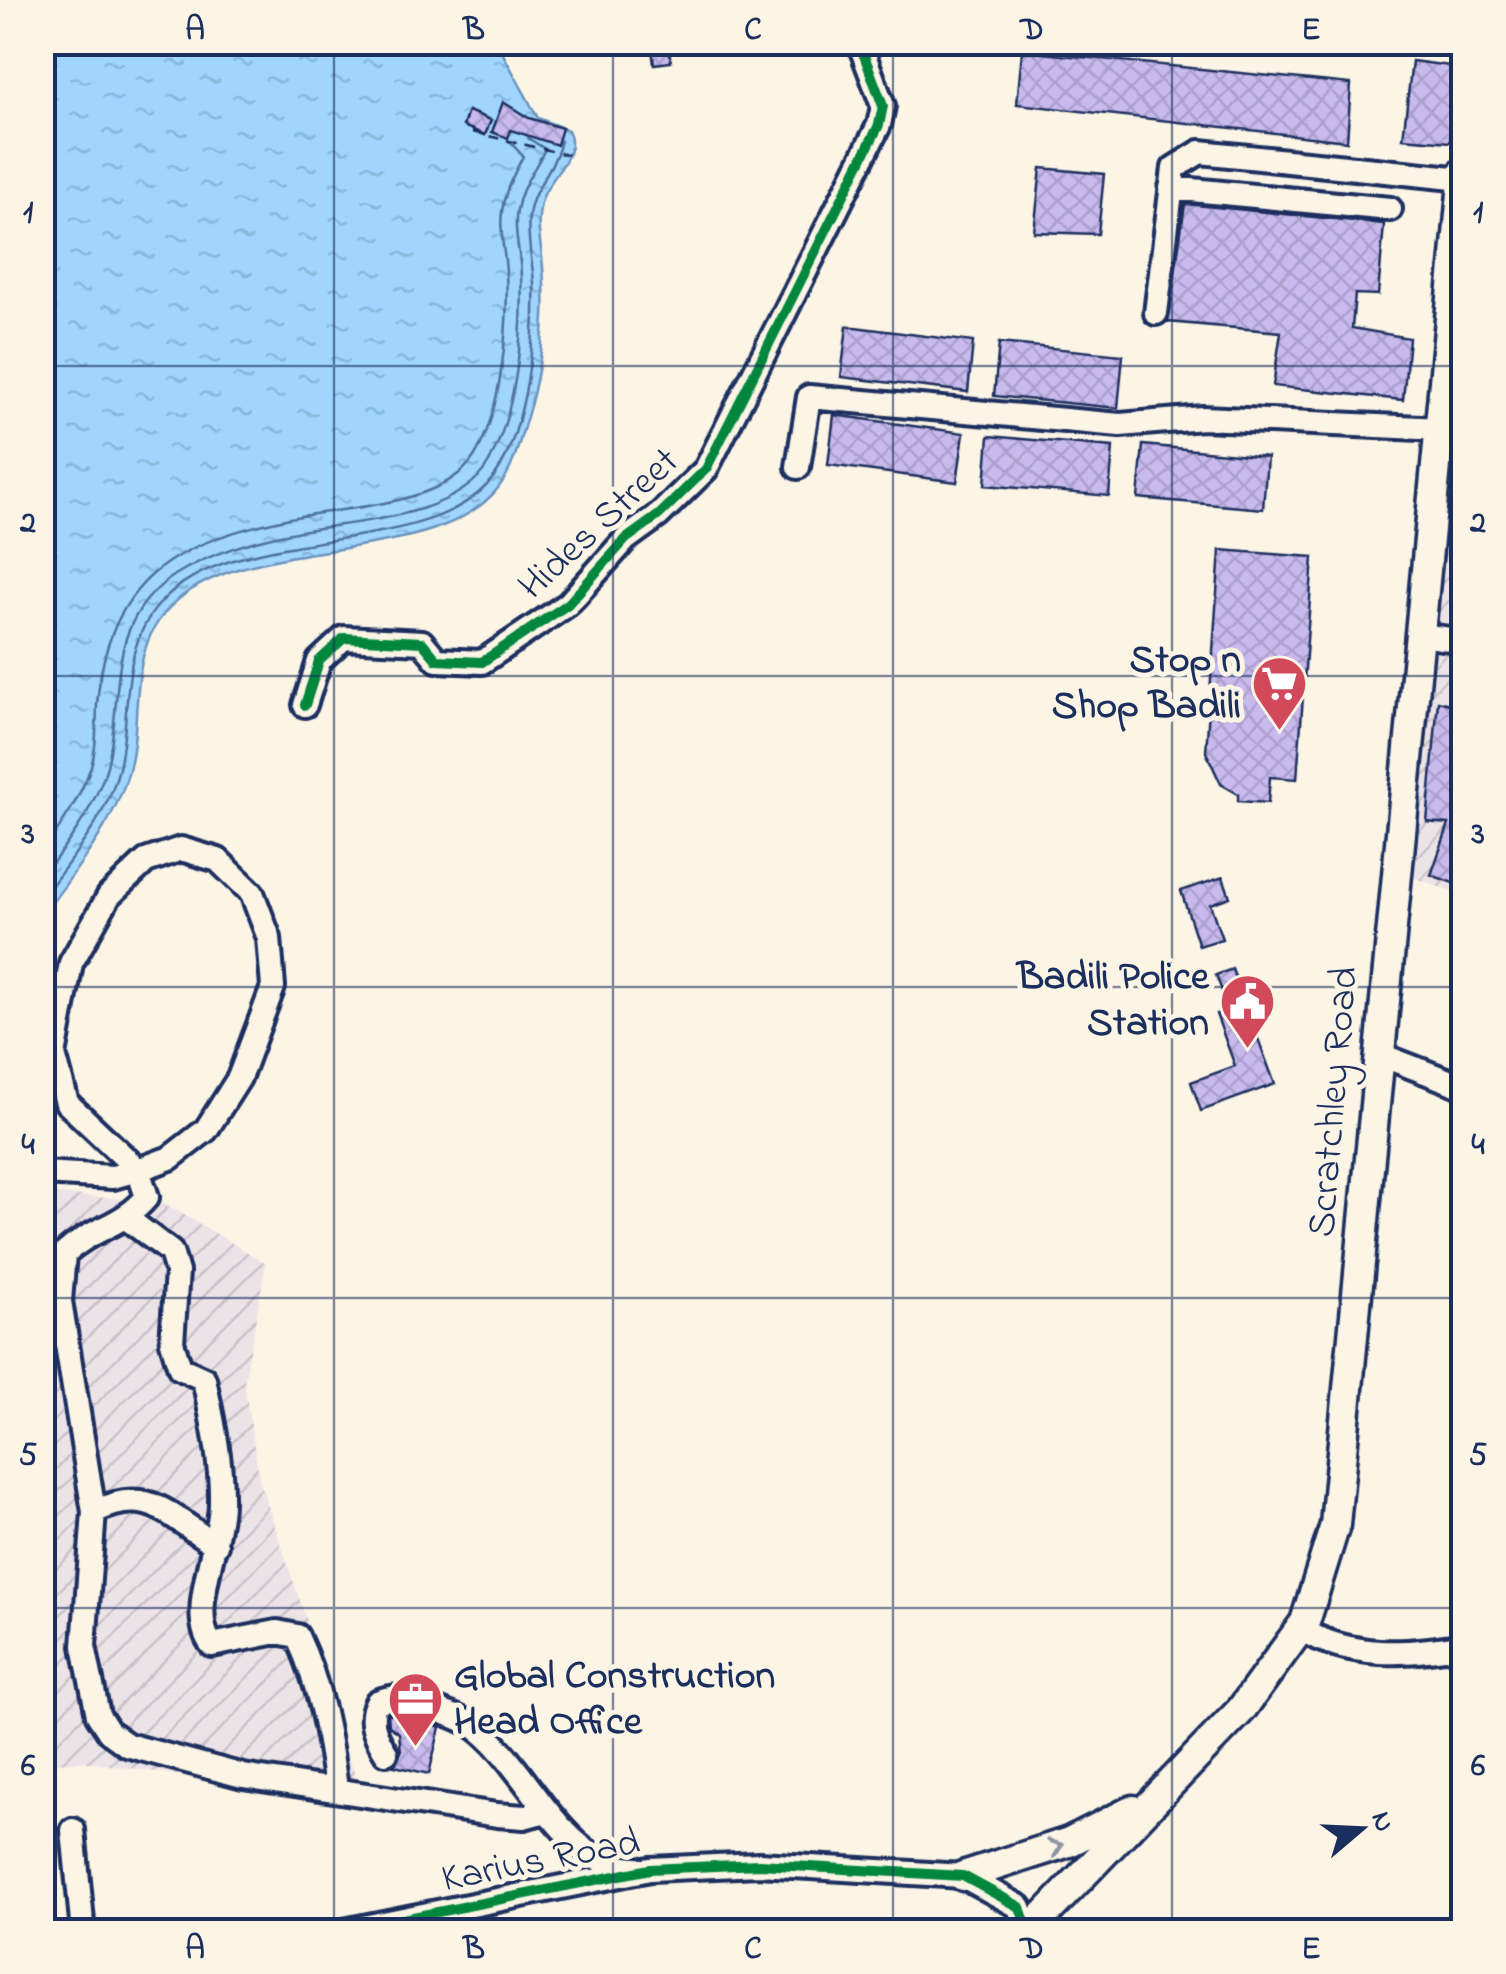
<svg xmlns="http://www.w3.org/2000/svg" width="1506" height="1974" font-family="'Indie Flower',sans-serif">
<defs>
<pattern id="industrial-furrows" width="10" height="10" patternUnits="userSpaceOnUse" patternTransform="scale(2.5)"><rect width="10" height="10" fill="#ece3e7"/><path d="M-1 1l2-2M0 10L10 0M9 11l2-2" fill="none" stroke="#cac3c9"/></pattern>
<pattern id="water-ripples" width="26" height="14" patternUnits="userSpaceOnUse" patternTransform="scale(2.5)"><rect width="26" height="14" fill="#9fd5fe"/><path d="M2 4q2-2 4 0t4 0M15 11q2-2 4 0t4 0" fill="none" stroke="#88b7dc"/></pattern>
<pattern id="building-cross-hatch" width="8" height="8" patternUnits="userSpaceOnUse" patternTransform="scale(2.5)"><rect width="8" height="8" fill="#c8baec"/><path d="M0 0l8 8M0 8l8-8" fill="none" stroke="#aba0cd"/></pattern>
</defs>
<rect width="100%" height="100%" fill="#fcf5e5"/>
<filter id="ink" filterUnits="userSpaceOnUse"><feTurbulence type="fractalNoise" baseFrequency=".01" numOctaves="2"/><feDisplacementMap in="SourceGraphic" scale="20" xChannelSelector="R" yChannelSelector="G"/><feConvolveMatrix kernelMatrix="1 2 1 2 8 2 1 2 1" color-interpolation-filters="sRGB"/></filter>
<g filter="url(#ink)">
<path fill="url(#industrial-furrows)" d="M1463,365V896L1410,876Z
M42,1193L162,1202L266,1263L244,1384L260,1482L322,1666L337,1728L357,1780L354,1802L83,1761L43,1764Z"/>
<path fill="url(#water-ripples)" stroke="#6a93be" stroke-width="2.5" d="M43,43H497L538,118L568,130C581,154 551,175 543,197C538,211 538,227 540,241C549,302 544,362 526,420C518,447 512,475 492,495C421,569 242,531 169,608C125,654 144,719 128,774C113,826 74,872 43,915Z"/>
<g fill="none" stroke-linecap="round" stroke-linejoin="round">
<path stroke="#50719e" stroke-width="2.5" d="M42,852C61,826 81,797 91,766C97,747 96,725 97,705C101,651 118,599 163,566C198,540 248,527 290,518C342,507 442,507 474,457C502,413 509,324 506,272C505,252 499,232 502,212C504,190 514,175 523,156L508,140
M42,877C67,844 96,807 107,766C125,696 102,623 175,575C210,553 256,539 296,532C352,521 458,519 489,462C516,412 524,334 521,277C521,255 513,232 517,210C521,185 535,170 545,149L528,138
M42,898C71,859 108,816 119,768C132,712 118,649 161,602C239,516 442,565 499,469C526,425 536,336 534,284C533,262 526,239 529,216C532,187 555,169 561,141"/>
</g>
<path fill="url(#building-cross-hatch)" stroke="#1b2f5e" stroke-width="2.5" d="M651,42H668L671,62L654,64Z
M1022,51L1351,84L1347,141L1017,104Z
M1412,61L1458,67L1450,142L1403,138Z
M503,102L529,118L562,128L557,145L511,130L508,138L492,132Z
M468,111L491,120L485,135L463,126Z
M1041,168L1104,174L1098,234L1034,232Z
M1185,204L1384,224L1378,295L1355,294L1352,328L1409,338L1403,400L1273,386L1281,332L1168,322Z
M847,326L973,342L968,392L841,377Z
M999,343L1123,355L1118,408L994,396Z
M834,415L964,433L957,482L828,465Z
M989,436L1113,447L1109,496L985,485Z
M1143,445L1267,457L1263,509L1138,498Z
M1220,550L1313,557L1297,779L1270,777L1268,803L1238,801V794L1221,784L1206,752Z
M1438,701L1464,708V887L1431,875L1449,824L1427,822Z
M1223,877L1230,897L1210,904L1222,939L1199,946L1181,891Z
M1232,969L1275,1084L1201,1111L1191,1082L1235,1066L1216,1014L1229,1010L1216,975Z
M388,1714H410L440,1727L429,1774L394,1766L401,1752L399,1733L389,1726Z"/>
<g fill="none" stroke-linecap="round" stroke-linejoin="round">
<defs>
<path id="minor" d="M1171,188L1390,209
M1156,313L1174,168L1200,152L1463,179
M798,467L809,397L1120,425L1203,418L1442,429
M1421,635L1464,641
M1463,693H1464
M305,705L319,661L344,638L422,642L437,660L482,662L568,604L626,539L659,515L706,469L879,125L883,106L859,42
M1381,1055L1464,1087
M42,1173L113,1177L138,1170L170,1158L206,1130L239,1078L273,987L269,938L252,893L218,860L181,849L146,861L109,896L71,963L54,1055L67,1103L138,1170L147,1197C122,1227 93,1227 64,1254L60,1301L94,1512L84,1646L98,1715L109,1732L127,1745L243,1776L497,1815L524,1817L546,1811
M129,1220L171,1252L177,1272L172,1342L180,1368L204,1379C212,1418 222,1462 221,1503C221,1543 186,1614 212,1645L277,1632L297,1636C320,1685 329,1735 336,1788
M94,1512C150,1484 169,1517 216,1545
M1300,1629C1352,1659 1406,1655 1464,1645
M386,1753C376,1737 367,1720 377,1702C399,1693 415,1699 436,1709C447,1714 461,1718 472,1725C525,1759 563,1870 637,1869
M73,1830L83,1932
M339,1932L650,1869L759,1864L963,1876L1020,1907L1028,1931"/>
<path id="major" d="M963,1876L1069,1842L1133,1810
M1028,1932L1241,1710L1305,1622L1335,1525L1464,172"/>
</defs>
<use href="#minor" stroke="#1b2f5e" stroke-width="30"/>
<use href="#major" stroke="#1b2f5e" stroke-width="35"/>
<path stroke="#1b2f5e" stroke-width="2.5" stroke-dasharray="10 8" stroke-linecap="butt" d="M472,132L568,155"/>
<use href="#minor" stroke="#fcf5e5" stroke-width="22"/>
<use href="#major" stroke="#fcf5e5" stroke-width="28"/>
<defs>
<path id="cycleway" d="M305,705L319,661L344,638L422,642L437,660L482,662L568,604L626,539L659,515L706,469L879,125L883,106L859,42
M339,1932L650,1869L759,1864L963,1876L1020,1907L1028,1931"/>
</defs>
<use href="#cycleway" stroke="#fcf5e5" stroke-width="16"/>
<use href="#cycleway" stroke="#00873e" stroke-width="10"/>
</g>
<defs><path id="oneway-chevron" d="M-2-3.5L2.5 0L-2 3.5" fill="none" stroke-width="1.6" stroke-linecap="round" stroke-linejoin="round" transform="scale(2.5)"/></defs>
<use stroke="#8c92a2" href="#oneway-chevron" transform="translate(1056 1847) rotate(-19)"/>
</g>
<path fill="none" stroke="#1b2f5e" stroke-width="2.5" stroke-opacity="0.55" d="M334,42V1932M613,42V1932M893,42V1932M1172,42V1932M42,366H1464M42,676H1464M42,987H1464M42,1298H1464M42,1608H1464"/>
<defs>
<symbol id="supermarket-pin" viewBox="-11 -11 22 30"><path d="M0 17L-7.5 6A9.5 9.5 0 1 1 7.5 6Z" fill="#d1495b" stroke="#fcf5e5"/><path d="M-6-5.5h2.5l.6 2H6L4.5 2H-2.5L-4.4-4H-6ZM-1.5 3.2a1.3 1.3 0 1 0 .1 0ZM3 3.2a1.3 1.3 0 1 0 .1 0Z" fill="#fff"/></symbol>
<symbol id="civic-pin" viewBox="-11 -11 22 30"><path d="M0 17L-7.5 6A9.5 9.5 0 1 1 7.5 6Z" fill="#d1495b" stroke="#fcf5e5"/><path d="M-.6-6.5H3V-4.5H.6V-3L4-1V1h2V6H-6V1h2V-1L-.6-3ZM-1.2 2.5V6h2.4V2.5Z" fill="#fff"/></symbol>
<symbol id="office-pin" viewBox="-11 -11 22 30"><path d="M0 17L-7.5 6A9.5 9.5 0 1 1 7.5 6Z" fill="#d1495b" stroke="#fcf5e5"/><path d="M-6-3h4V-5.5h4V-3h4V5H-6ZM-1-4.5V-3h2v-1.5ZM-6 0V1H6V0Z" fill="#fff"/></symbol>
</defs>
<g fill-rule="evenodd">
<use href="#supermarket-pin" x="1248" y="652" width="63" height="86"/>
<use href="#civic-pin" x="1216" y="970" width="63" height="86"/>
<use href="#office-pin" x="384" y="1668" width="63" height="86"/>
</g>
<g text-anchor="middle" dominant-baseline="central" stroke-width="10" stroke-linejoin="round" paint-order="stroke">
<g font-size="40" fill="#1b2f5e" stroke="#fcf5e5">
<text transform="translate(600 525) rotate(-43)">Hides Street</text>
<text transform="translate(1335 1102) rotate(-85)">Scratchley Road</text>
<text transform="translate(541 1862) rotate(-11)">Karius Road</text>
</g>
<g font-size="40" font-weight="bold" fill="#1b2f5e" stroke="#fcf5e5" text-anchor="end">
<text x="1241" y="661">Stop n<tspan x="1241" dy="46">Shop Badili</tspan></text>
<text x="1209" y="978">Badili Police<tspan x="1209" dy="46">Station</tspan></text>
<text x="454" y="1677" text-anchor="start">Global Construction<tspan x="454" dy="46">Head Office</tspan></text>
</g>
</g>
<rect width="1506" height="1974" fill="none" stroke="#fcf5e5" stroke-width="110"/>
<g transform="translate(1361 1829) rotate(71)" stroke="#fcf5e5" stroke-width="8" paint-order="stroke">
<path d="M0-8L18 38L0 25L-18 38Z" fill="#1b2f5e"/>
<text y="-15" font-size="28" font-weight="bold" text-anchor="middle" fill="#1b2f5e">N</text>
</g>
<rect x="55" y="55" width="1396" height="1864" fill="none" stroke="#1b2f5e" stroke-width="4"/>
<g font-size="32" text-anchor="middle" font-weight="bold" fill="#1b2f5e">
<text x="195" y="39">A</text>
<text x="474" y="39">B</text>
<text x="753" y="39">C</text>
<text x="1032" y="39">D</text>
<text x="1311" y="39">E</text>
<text x="28" y="222">1</text>
<text x="1478" y="222">1</text>
<text x="28" y="532">2</text>
<text x="1478" y="532">2</text>
<text x="28" y="843">3</text>
<text x="1478" y="843">3</text>
<text x="28" y="1154">4</text>
<text x="1478" y="1154">4</text>
<text x="28" y="1464">5</text>
<text x="1478" y="1464">5</text>
<text x="28" y="1775">6</text>
<text x="1478" y="1775">6</text>
<text x="195" y="1958">A</text>
<text x="474" y="1958">B</text>
<text x="753" y="1958">C</text>
<text x="1032" y="1958">D</text>
<text x="1311" y="1958">E</text>
</g>
</svg>
